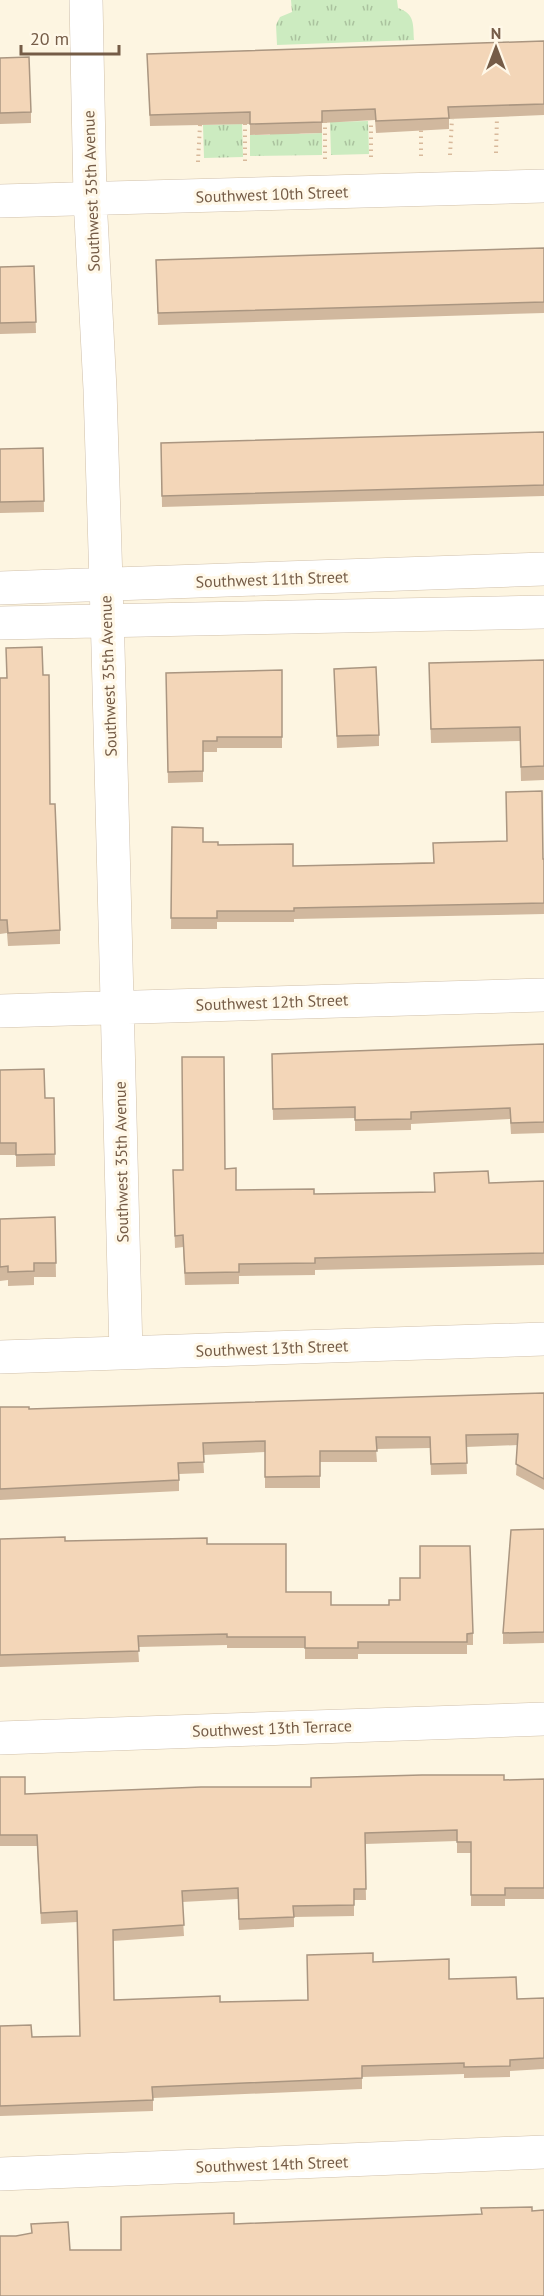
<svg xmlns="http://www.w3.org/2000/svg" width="544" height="2296" font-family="'PT Sans',sans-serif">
<defs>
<pattern id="grass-tufts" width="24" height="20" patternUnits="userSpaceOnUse" patternTransform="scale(1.5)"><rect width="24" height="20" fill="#ccebc0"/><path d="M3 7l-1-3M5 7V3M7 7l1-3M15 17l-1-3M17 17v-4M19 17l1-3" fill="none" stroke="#aac29e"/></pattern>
</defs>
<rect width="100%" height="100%" fill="#fdf5e1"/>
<path fill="url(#grass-tufts)" d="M291,0H397L398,8C415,14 413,24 414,40L277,45L276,25L280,17L292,12Z
M368,121L369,154L331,155L330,122Z
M270,123L301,134L322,133V155L250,156V135H270Z
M242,124L243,157L204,158L203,125Z"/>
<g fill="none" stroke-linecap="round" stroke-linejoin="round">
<defs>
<path id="minor" d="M86,0L90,198L100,389L108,647L126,1353
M0,201L544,186
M0,588L544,569
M0,623L544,612
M0,1011L544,995
M0,1357L544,1339
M0,1738L544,1719
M0,2174L544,2152"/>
</defs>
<use href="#minor" stroke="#d0c0ab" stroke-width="34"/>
<path stroke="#d8b99b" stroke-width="4" stroke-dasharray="1.5 4.5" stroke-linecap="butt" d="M496,153L497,117
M450,155L452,119
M421,156V126
M371,157V121
M325,159V122
M245,161V123
M198,162L200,125"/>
<use href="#minor" stroke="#fff" stroke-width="33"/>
</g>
<path fill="#d1b89e" d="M544,41V115L449,119V129L376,133L375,120L322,123V133L250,135V124L150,126L147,54Z
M0,58L31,112V123L0,124Z
M544,248V313L158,325L156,260Z
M34,266L36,333L0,334V267Z
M544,432V496L162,507L161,443Z
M43,448L44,512L0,513V449Z
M544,660V780L521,781L520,741L431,743L429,676Z
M334,669L379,735V746L337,748Z
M282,670V748H217V752H203V782L168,783L166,673Z
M43,675L50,804L60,930V944L8,946L7,933L0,934V678Z
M172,827L203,842L293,866L544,859V914L294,919V922H217V929H171Z
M544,1044V1133L511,1134L510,1119L411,1124V1130L355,1131V1118L273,1120L272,1054Z
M0,1070L45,1098H54L55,1166L16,1167V1155H0Z
M225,1169L236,1190L314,1194L434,1192V1173L489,1183L544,1181V1265L315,1270V1275L239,1276V1284L185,1285L183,1247L175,1248L173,1183Z
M55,1217L56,1277H34V1285L8,1286V1280L0,1281V1219Z
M544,1393V1490L516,1475L518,1445L466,1447L467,1474L431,1475L430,1448L376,1449L377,1462H320V1488H265V1452L203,1455L204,1473L179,1474V1491L0,1500V1407L29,1409Z
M544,1529V1643L503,1644V1633Z
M0,1539L207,1544L286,1592L331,1605L473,1633V1645H467V1654H358V1659H305V1648H227V1645L138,1647L139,1662L0,1667Z
M0,1777L25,1794L311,1787L504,1780L544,1779V1899H505V1906H471V1853H457V1841L365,1844L366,1900H354V1916L294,1917V1927L239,1930L238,1899L182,1902L184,1936L113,1941L114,2000L220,2002L308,2000L373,1962L449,1979L517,1999L544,1998V2069L510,2071V2077L464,2078V2074L362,2077V2089L153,2098V2111L0,2116V2026L32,2037L80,2036L77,1922L41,1924L37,1846H0Z"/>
<path fill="#f3d6b8" stroke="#aa9681" stroke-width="1.5" d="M544,41V104L448,107L449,118L376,121L375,109L322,111V122L250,124V112L150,115L147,54Z
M29,57L31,112L0,113V58Z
M544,248V302L158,313L156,260Z
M34,266L36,322L0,323V267Z
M544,432V485L162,496L161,443Z
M43,448L44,501L0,502V449Z
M42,647L43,675H49L50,804H55L60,930L8,933L7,920H0V678H7L6,648Z
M544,660V766L521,767L520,727L431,729L429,663Z
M376,667L379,735L337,736L334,669Z
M282,670V737H217V741H203V771L168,772L166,673Z
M542,791L543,859H544V903L294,908V911H217V918H171L172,827L203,828V842H218V845L293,844V866L434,863L433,843L507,841L506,792Z
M544,1044V1122L511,1123L510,1108L411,1112V1119L355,1120V1107L273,1109L272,1054Z
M182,1057H224L225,1169L236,1168V1190L314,1189V1194L435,1192L434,1173L488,1171L489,1183L544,1181V1253L315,1258V1263L239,1264V1272L185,1273L183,1235L175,1236L173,1170H183Z
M44,1069L45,1098H54L55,1154L16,1155V1143H0V1070Z
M55,1217L56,1263H34V1271L8,1272V1266L0,1267V1219Z
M544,1393V1479L516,1464L518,1434L466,1435L467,1463L431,1464L430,1437H376L377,1451H320V1476L265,1477V1441L203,1443L204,1462L178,1463L179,1480L0,1489V1407H29V1409Z
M544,1529V1632L503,1633L511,1530Z
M65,1537V1541L207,1538V1544H286V1592H331V1605H389V1600H400V1578H420V1546H470L473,1633L467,1634V1642H358V1648H305V1637H227V1634L138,1636L139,1651L0,1655V1539Z
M422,1775H504V1780L544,1779V1888H505V1895H471V1842H457V1830L365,1833L366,1889H354V1905L293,1906L294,1917L239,1919L238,1888L182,1891L184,1925L113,1930L114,2000L220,1996V2002L308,2000L307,1955L373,1953V1962L449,1959V1979L516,1977L517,1999L544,1998V2058L510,2060V2066L464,2067V2063L362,2066V2078L152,2087L153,2100L0,2106V2026L31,2025L32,2037L80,2036L77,1911L41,1913L37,1835H0V1777H25V1794L201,1787H311V1778Z
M532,2207V2211L544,2210V2296H0V2236H16L32,2233L31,2224L68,2222L70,2250H121V2217L234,2213V2224L482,2214L481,2208Z"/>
<g text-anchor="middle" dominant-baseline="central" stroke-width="6" stroke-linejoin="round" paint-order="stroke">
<g font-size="16" fill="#755c47" stroke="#fff8e8">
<text transform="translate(91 191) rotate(-92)">Southwest 35th Avenue</text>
<text transform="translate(272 194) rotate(-2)">Southwest 10th Street</text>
<text transform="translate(272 579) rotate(-2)">Southwest 11th Street</text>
<text transform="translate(108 676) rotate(-92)">Southwest 35th Avenue</text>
<text transform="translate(272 1002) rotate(-2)">Southwest 12th Street</text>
<text transform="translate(121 1162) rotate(-91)">Southwest 35th Avenue</text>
<text transform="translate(272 1348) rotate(-2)">Southwest 13th Street</text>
<text transform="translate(272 1728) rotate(-2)">Southwest 13th Terrace</text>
<text transform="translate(272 2164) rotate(-2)">Southwest 14th Street</text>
</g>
</g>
<g transform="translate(496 48)" stroke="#fff8e8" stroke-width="4.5" paint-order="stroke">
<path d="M0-4.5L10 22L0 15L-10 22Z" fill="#755c47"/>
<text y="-9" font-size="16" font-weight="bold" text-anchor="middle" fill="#755c47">N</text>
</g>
<path d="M21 45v9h98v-9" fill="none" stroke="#755c47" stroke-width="3"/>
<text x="30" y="45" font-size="18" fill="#755c47" stroke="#fff8e8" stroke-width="4.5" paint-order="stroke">20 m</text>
</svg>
